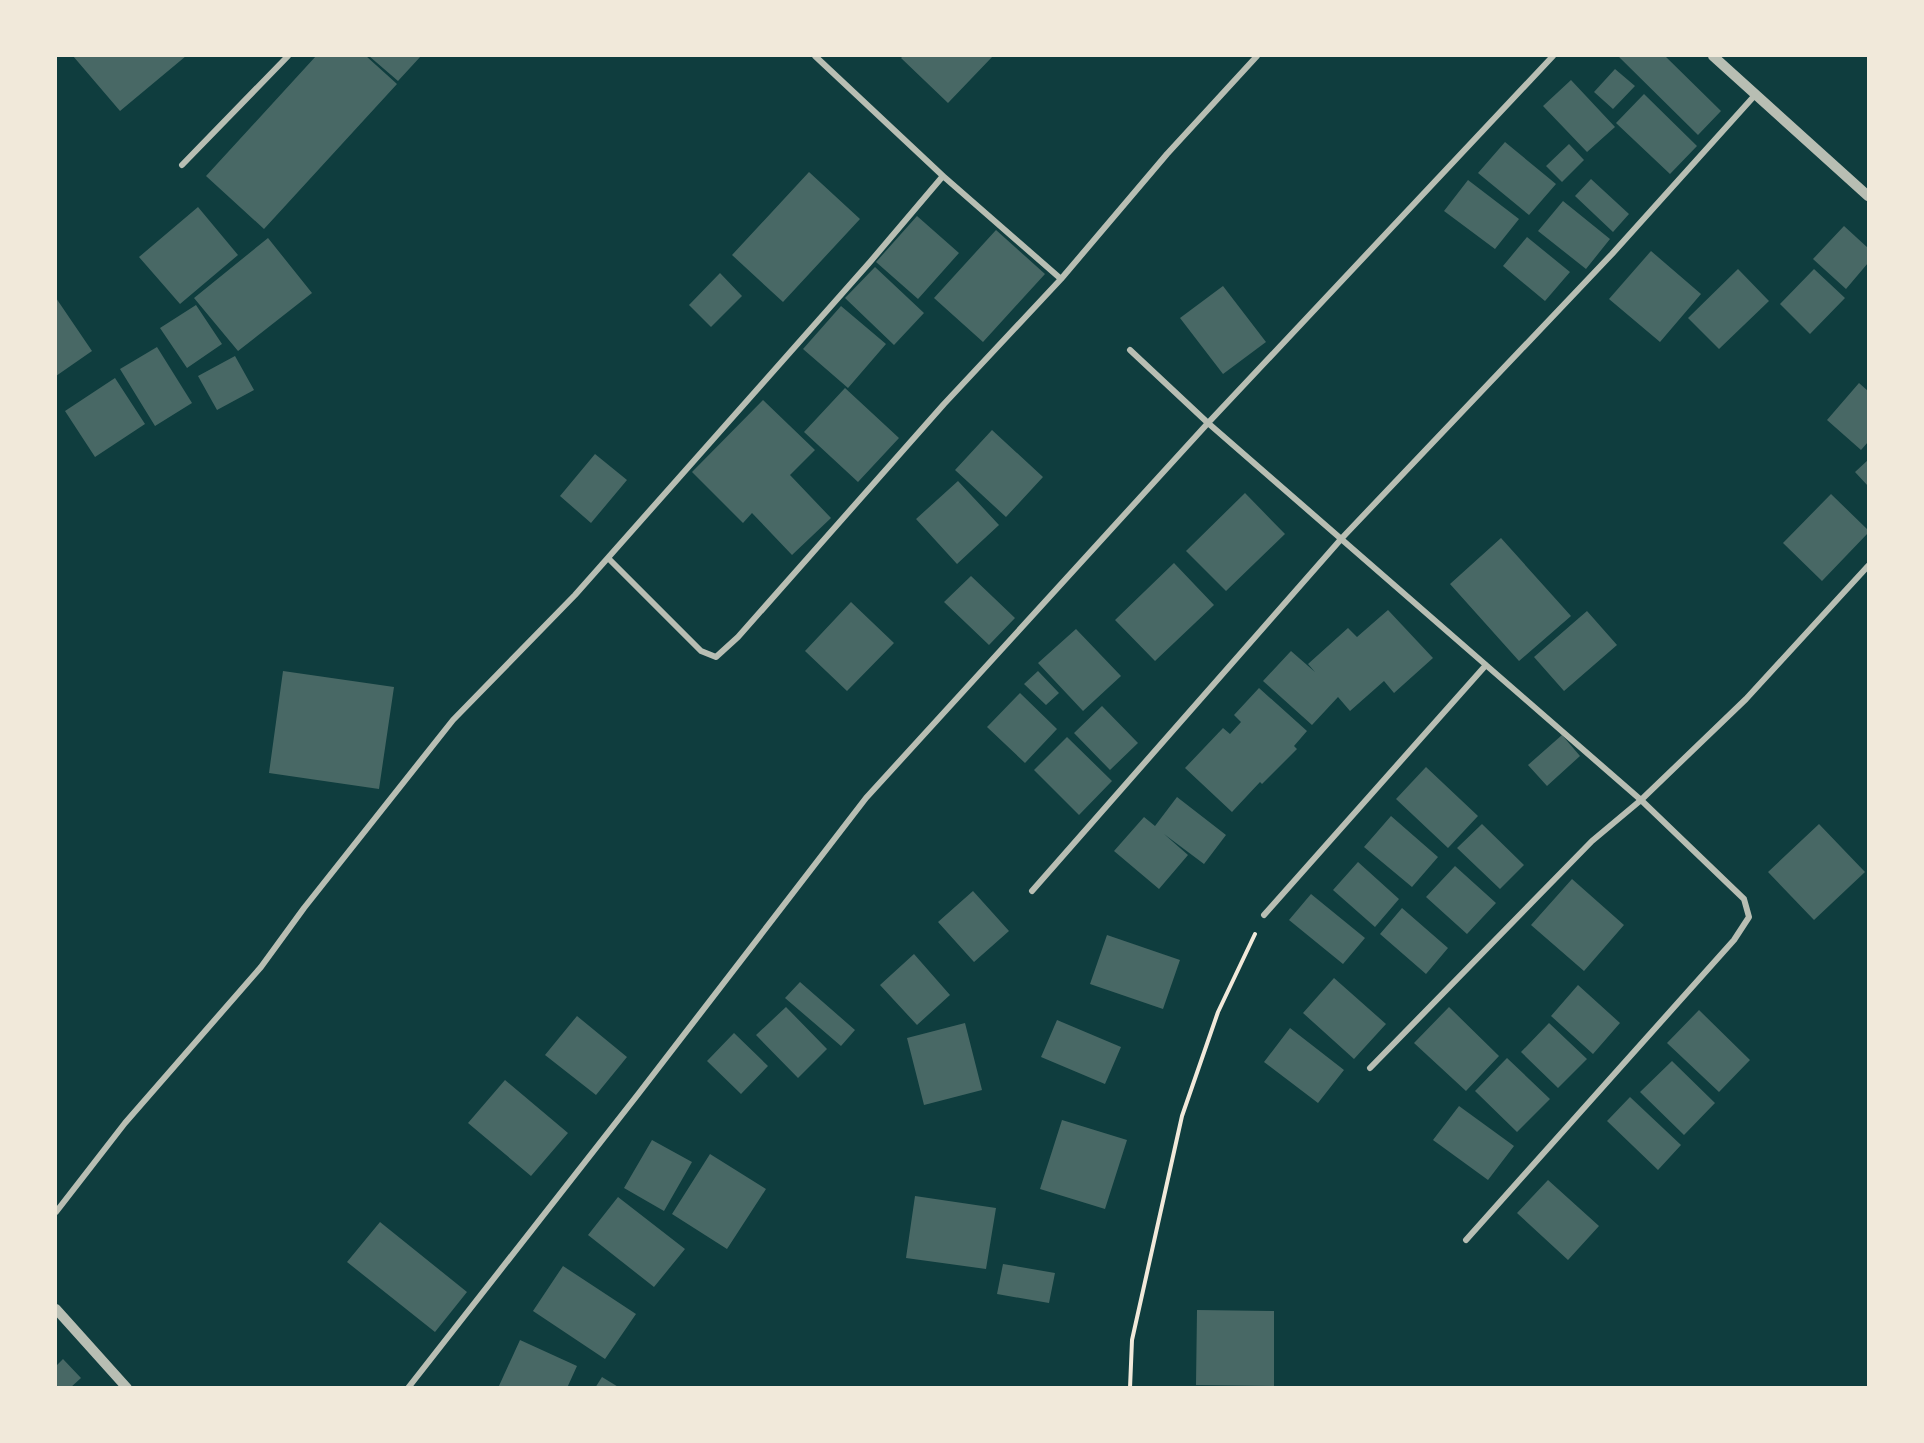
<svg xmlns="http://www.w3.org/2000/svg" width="1924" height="1443" font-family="Jost,sans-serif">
<rect width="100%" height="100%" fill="#0f3d3e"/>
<path fill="#486865" d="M73,56H186L120,111Z
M316,56H366L397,84L264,229L206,176Z
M369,56H421L398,81Z
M903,56H993L948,103L901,58Z
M1618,56H1665L1721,111L1698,135Z
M1615,69L1635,86L1613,109L1594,92Z
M1571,80L1615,127L1587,152L1543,106Z
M1644,94L1697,146L1670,174L1616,123Z
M1505,142L1556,184L1529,215L1478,173Z
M1569,144L1584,160L1562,182L1546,166Z
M809,172L860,219L783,302L732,255Z
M1591,179L1629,214L1613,232L1575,196Z
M1468,180L1519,219L1495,249L1444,211Z
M1563,201L1610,239L1586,269L1538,231Z
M198,207L238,255L180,304L139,257Z
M917,216L959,253L918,299L876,262Z
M1844,226L1868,248V263L1846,289L1813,259Z
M996,230L1045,274L983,342L934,298Z
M1527,237L1570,272L1545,301L1503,266Z
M268,238L312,293L238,351L194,298Z
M1651,251L1701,294L1660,342L1609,299Z
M875,267L924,313L894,345L845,298Z
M1738,269L1769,301L1719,349L1688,318Z
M1814,269L1845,298L1810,334L1780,304Z
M720,273L742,296L711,327L689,305Z
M1223,286L1266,342L1223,374L1180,318Z
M56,298L92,351L56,376Z
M196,305L222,344L187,368L160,328Z
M841,306L886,344L848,388L803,349Z
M157,347L192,403L155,426L120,369Z
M235,356L254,390L217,410L198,376Z
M115,378L145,424L95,457L65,411Z
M1859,383L1868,391V442L1861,450L1827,420Z
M845,388L899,438L858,482L804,432Z
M763,400L815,450L790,475L831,518L792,555L752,513L743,523L692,472Z
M992,430L1043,477L1006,517L955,470Z
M595,454L627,480L591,523L560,496Z
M1868,460V486L1855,472Z
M958,481L999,525L957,564L916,519Z
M1245,493L1285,534L1226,591L1186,551Z
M1831,494L1868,530V533L1822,581L1783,543Z
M1501,538L1571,616L1519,661L1450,584Z
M1174,563L1214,605L1155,661L1115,620Z
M971,576L1015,618L989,645L944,602Z
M851,602L894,643L847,691L805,651Z
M1388,610L1433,658L1394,693L1384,681L1350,711L1338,697L1312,725L1263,681L1291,651L1315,672L1308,664L1348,628L1357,637Z
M1587,611L1617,645L1564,691L1534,657Z
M1076,629L1121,676L1083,711L1038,663Z
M283,671L394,687L379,789L269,773Z
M1038,671L1059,693L1046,705L1024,684Z
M1259,688L1307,731L1294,746L1297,749L1262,784L1260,782L1232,812L1185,768L1223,728L1230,734L1241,722L1234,715Z
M1020,693L1057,729L1025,763L987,727Z
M1102,706L1138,743L1110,770L1074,733Z
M1562,735L1580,756L1547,786L1528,765Z
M1067,737L1112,781L1079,815L1034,770Z
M1426,767L1478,816L1448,848L1396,799Z
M1177,797L1226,835L1204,864L1164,834L1188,855L1159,889L1114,851L1144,817L1155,826Z
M1391,816L1438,857L1412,887L1364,847Z
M1482,824L1524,865L1500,889L1457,848Z
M1819,824L1865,872L1814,920L1768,872Z
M1358,862L1399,899L1375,927L1333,890Z
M1455,866L1496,903L1467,934L1426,897Z
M1572,879L1624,925L1584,971L1531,925Z
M973,891L1009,931L974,962L938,922Z
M1311,894L1365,938L1343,964L1289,920Z
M1402,908L1448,948L1426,974L1380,934Z
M1107,935L1180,960L1163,1009L1090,984Z
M914,954L950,995L917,1025L880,985Z
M1334,978L1386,1024L1354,1059L1303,1013Z
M800,982L855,1030L841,1046L785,998Z
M1578,985L1620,1023L1593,1054L1551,1016Z
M786,1007L827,1049L798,1078L756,1035Z
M1449,1007L1499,1056L1466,1091L1414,1043Z
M1699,1010L1750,1060L1719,1092L1667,1043Z
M577,1016L627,1057L596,1095L545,1055Z
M1057,1020L1121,1047L1105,1084L1041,1057Z
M965,1023L982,1090L924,1105L907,1038Z
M1549,1023L1587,1059L1558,1088L1521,1052Z
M1290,1028L1344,1070L1318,1103L1264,1062Z
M734,1033L768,1066L741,1094L707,1061Z
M1507,1058L1550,1099L1517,1132L1475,1091Z
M1672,1061L1715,1103L1684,1135L1640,1092Z
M505,1080L568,1133L531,1176L468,1123Z
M1630,1097L1681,1145L1658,1170L1607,1121Z
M1459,1106L1514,1146L1488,1180L1433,1140Z
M1062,1120L1127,1140L1105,1209L1040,1189Z
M652,1140L692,1162L664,1211L624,1188Z
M710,1154L766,1189L727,1249L672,1214Z
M1548,1180L1599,1226L1568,1260L1517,1213Z
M915,1196L996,1208L986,1269L906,1258Z
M618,1197L685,1249L654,1287L588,1235Z
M380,1222L467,1292L435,1332L347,1262Z
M1003,1264L1055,1273L1049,1303L997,1294Z
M563,1266L636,1314L605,1359L533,1311Z
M1197,1310L1274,1311V1386L1196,1385Z
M520,1340L577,1366L567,1388H498Z
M63,1359L81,1378L70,1388H56V1366Z
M602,1377L620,1388H595Z"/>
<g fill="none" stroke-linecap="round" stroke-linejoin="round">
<path stroke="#f1e9da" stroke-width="4" d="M1130,1388L1132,1340L1182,1116L1218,1012L1255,934"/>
<path stroke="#b8beb3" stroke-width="6" d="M815,56L943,176
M182,165L288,56
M1130,350L1208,423L1641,800L1744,899L1749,917L1734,940L1466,1240
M608,558L701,651L716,657L738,637L944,404L1061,279L1167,154L1257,56
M1032,891L1342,538L1612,254L1756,94
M1264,915L1486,665
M1370,1068L1592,841L1641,800L1746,699L1868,566
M56,1212L125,1123L261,967L304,908L453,720L575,595L870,262L943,176L1061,279
M408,1388L639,1093L866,798L1208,423L1553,56"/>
<path stroke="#b8beb3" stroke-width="10" d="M1713,56L1868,196
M56,1309L127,1388"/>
</g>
<rect width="1924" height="1443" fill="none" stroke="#f1e9da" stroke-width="114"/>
</svg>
